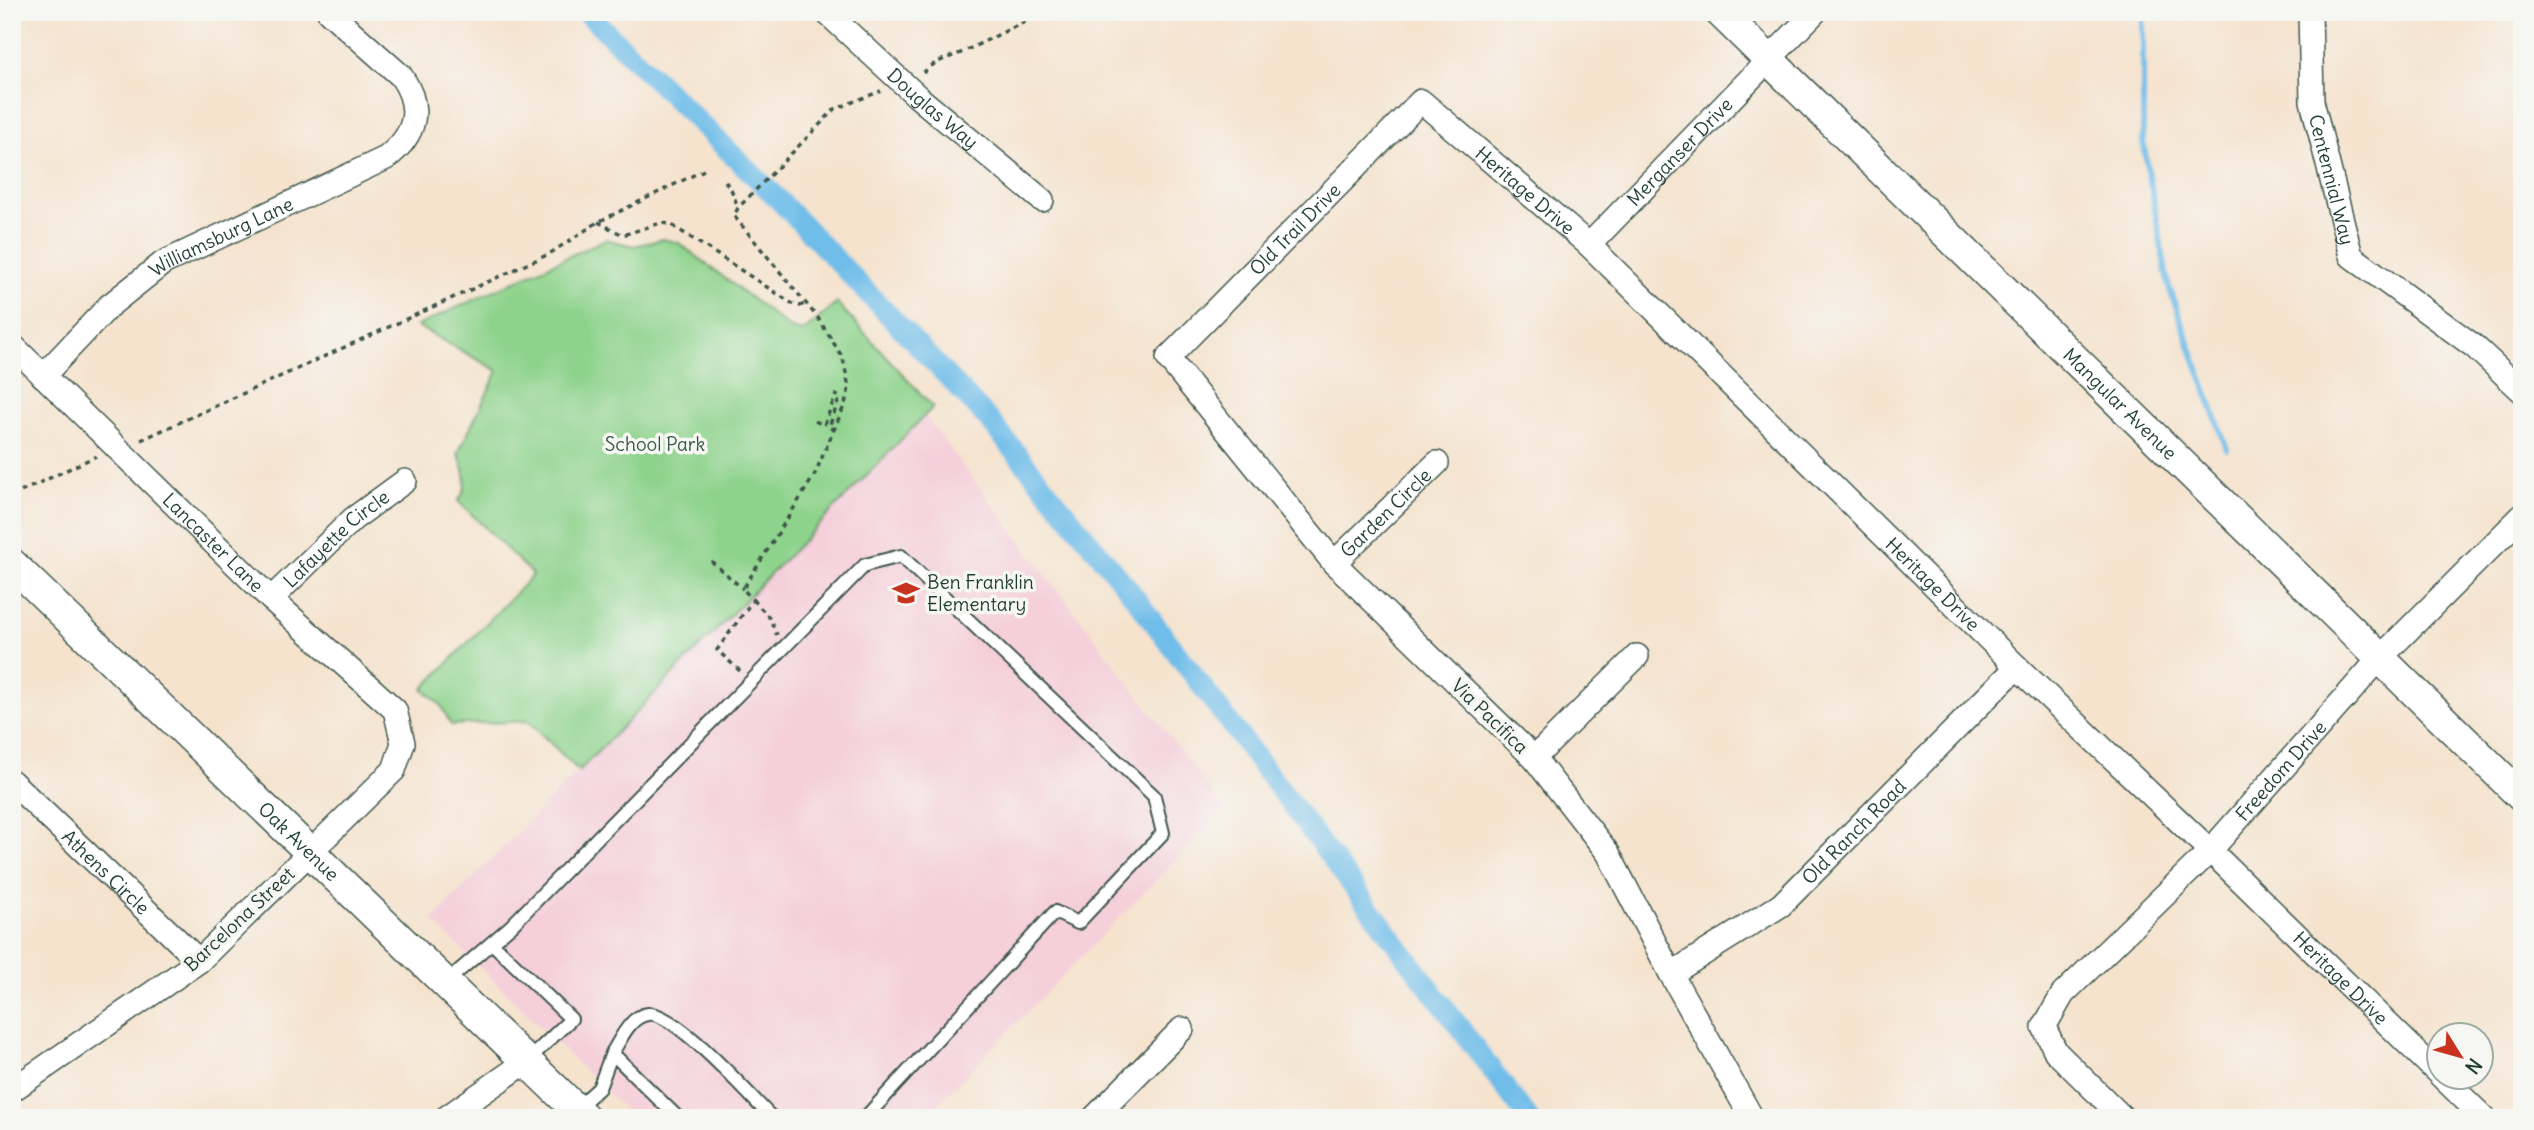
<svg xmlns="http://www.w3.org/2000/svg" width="2534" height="1130" font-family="Delius,sans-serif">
<rect width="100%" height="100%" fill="#f6f6f2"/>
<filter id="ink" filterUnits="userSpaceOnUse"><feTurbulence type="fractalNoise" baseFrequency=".0143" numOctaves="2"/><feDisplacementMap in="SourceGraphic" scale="14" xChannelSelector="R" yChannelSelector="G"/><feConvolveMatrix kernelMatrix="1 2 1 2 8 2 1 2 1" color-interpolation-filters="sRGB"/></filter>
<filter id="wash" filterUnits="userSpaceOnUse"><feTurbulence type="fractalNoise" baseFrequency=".00686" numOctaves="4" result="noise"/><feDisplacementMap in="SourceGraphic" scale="28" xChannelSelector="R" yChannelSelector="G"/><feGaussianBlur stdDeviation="1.57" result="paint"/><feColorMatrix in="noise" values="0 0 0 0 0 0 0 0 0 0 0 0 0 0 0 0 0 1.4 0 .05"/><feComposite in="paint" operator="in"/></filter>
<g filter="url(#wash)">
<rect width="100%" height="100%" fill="#f5e3ce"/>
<path fill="#f5cfda" d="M925,416L1225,809L924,1118H633L432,920Z"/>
<path fill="#8ed38c" stroke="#568860" stroke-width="2" d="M606,239L634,246L663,239L679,243L790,328L803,332L837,303L933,407L579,771L528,721L451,725L441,705L423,689L533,575L458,501C471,486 465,470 458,453L498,371L417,326Z"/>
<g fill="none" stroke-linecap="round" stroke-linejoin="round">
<path stroke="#6fbde9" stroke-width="6" d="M2143,12V141L2168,284L2227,449"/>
<path stroke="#6fbde9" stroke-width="21" d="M586,12L776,197L989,420L1130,591L1528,1118"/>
</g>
</g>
<g filter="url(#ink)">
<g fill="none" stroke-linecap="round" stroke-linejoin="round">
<defs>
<path id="service" d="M492,943L571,1019L527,1061
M446,982L511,926L865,565L901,556L1154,796L1163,833L1078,923L1055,912L865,1118
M612,1053C621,1039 630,1016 648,1014C674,1010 751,1097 772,1118
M576,1109L599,1088L612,1053L678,1118"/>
<g id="minor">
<path id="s1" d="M826,12L918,97L1042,200"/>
<path id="s2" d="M2310,12L2312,101L2351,256L2475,347L2522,391"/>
<path id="s3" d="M1589,245L1815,12"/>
<path id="s4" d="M12,345L271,599L395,710L403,743L394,770L199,961L12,1090"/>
<path id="s5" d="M43,376L109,306L163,263L386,158C416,135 423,108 401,76L329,12"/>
<path id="s6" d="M1334,563L1437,463"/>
<path id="s7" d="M271,599L353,519L405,481"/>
<path d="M1534,758L1637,656"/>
<path id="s8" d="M12,782L199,961"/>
<path id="s9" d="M1671,974L1781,905L2017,667"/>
<path d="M2443,1078L2484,1118"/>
<path d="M446,1118L527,1061"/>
<path d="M1094,1118L1182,1029"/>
<path id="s10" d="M1752,1118L1671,974L1608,853L1534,758L1334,563L1168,358L1421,101L1589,245L2017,667L2223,863L2440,1075"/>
<path id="s11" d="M2123,1118L2056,1052L2044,1027L2063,994L2210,851L2380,658L2522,516"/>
</g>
<g id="tertiary">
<path id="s12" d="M1720,12L2522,797"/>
<path id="s13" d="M12,564L585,1118"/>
</g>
</defs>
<use href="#service" stroke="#3f564b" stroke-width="16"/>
<use href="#minor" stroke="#3f564b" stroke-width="26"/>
<use href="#tertiary" stroke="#3f564b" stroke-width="33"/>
<path stroke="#3f564b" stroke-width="3.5" stroke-dasharray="5 5" stroke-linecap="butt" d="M923,73C937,59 949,59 967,50C994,37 1020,23 1049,12
M725,181L731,189L738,207
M598,222L623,235L661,223L670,224L793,304L800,306L807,303
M815,421L824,425L836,395L840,397L829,427L834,430
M141,440L549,254L598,222L704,170
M12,496L96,456
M711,561L743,589
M753,600L769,617L777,635
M740,671L717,650L753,600L743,589L814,476L845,404L849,388L843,358L818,318L734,216L738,208L835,109L881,91"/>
<use href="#service" stroke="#fff" stroke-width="12"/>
<use href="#minor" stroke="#fff" stroke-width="23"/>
<use href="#tertiary" stroke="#fff" stroke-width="30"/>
</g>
</g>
<defs>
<symbol id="school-bare" viewBox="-9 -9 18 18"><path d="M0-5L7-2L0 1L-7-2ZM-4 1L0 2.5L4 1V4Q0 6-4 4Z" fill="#c8321e" stroke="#f6f6f2" stroke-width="2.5" paint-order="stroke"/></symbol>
</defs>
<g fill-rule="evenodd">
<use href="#school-bare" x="887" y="574" width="38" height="38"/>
</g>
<g text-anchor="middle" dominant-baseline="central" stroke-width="7" stroke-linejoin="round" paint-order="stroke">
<g font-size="19" fill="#1f3d34" stroke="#f6f6f2">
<text stroke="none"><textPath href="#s1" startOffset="144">Douglas Way</textPath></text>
<text stroke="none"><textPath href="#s3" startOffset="130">Merganser Drive</textPath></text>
<text stroke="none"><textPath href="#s2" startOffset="170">Centennial Way</textPath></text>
<text stroke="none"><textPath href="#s10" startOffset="1463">Heritage Drive</textPath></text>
<text stroke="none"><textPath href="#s10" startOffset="1146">Old Trail Drive</textPath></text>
<text stroke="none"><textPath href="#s5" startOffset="229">Williamsburg Lane</textPath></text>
<text stroke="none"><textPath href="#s12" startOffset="560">Mangular Avenue</textPath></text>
<text stroke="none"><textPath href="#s6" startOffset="72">Garden Circle</textPath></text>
<text stroke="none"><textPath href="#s7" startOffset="89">Lafayette Circle</textPath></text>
<text stroke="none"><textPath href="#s4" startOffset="282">Lancaster Lane</textPath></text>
<text stroke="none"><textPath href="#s10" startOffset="2030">Heritage Drive</textPath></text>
<text transform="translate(1490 716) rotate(44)">Via Pacifica</text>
<text stroke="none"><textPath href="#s11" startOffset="472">Freedom Drive</textPath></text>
<text stroke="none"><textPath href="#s9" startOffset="233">Old Ranch Road</textPath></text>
<text stroke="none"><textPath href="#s13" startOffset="399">Oak Avenue</textPath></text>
<text stroke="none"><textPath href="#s8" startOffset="130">Athens Circle</textPath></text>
<text transform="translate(239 919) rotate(-43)">Barcelona Street</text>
<text stroke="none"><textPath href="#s10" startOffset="2597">Heritage Drive</textPath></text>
</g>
<g font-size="19" fill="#355b46" stroke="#f6f6f2">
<text x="655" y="444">School Park</text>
</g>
<g font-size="19" fill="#1f3d34" stroke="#f6f6f2" text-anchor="start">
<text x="927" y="582">Ben Franklin<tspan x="927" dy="22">Elementary</tspan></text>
</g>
</g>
<rect width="2534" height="1130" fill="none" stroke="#f6f6f2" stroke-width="42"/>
<g transform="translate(2460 1056) rotate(127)"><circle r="33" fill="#f6f6f2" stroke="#a0aca6" stroke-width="2"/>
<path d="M0-5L12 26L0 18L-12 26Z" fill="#c8321e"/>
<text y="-10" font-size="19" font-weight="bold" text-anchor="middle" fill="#1f3d34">N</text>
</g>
</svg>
